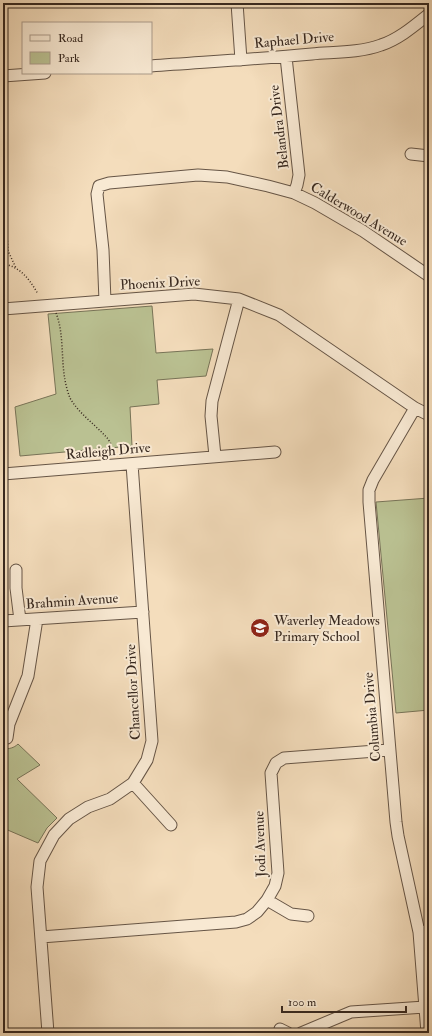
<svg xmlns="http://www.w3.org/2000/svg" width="432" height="1036" font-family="'IM FELL Double Pica',serif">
<rect width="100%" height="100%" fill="#f4ddbc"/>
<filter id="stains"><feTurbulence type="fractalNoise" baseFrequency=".005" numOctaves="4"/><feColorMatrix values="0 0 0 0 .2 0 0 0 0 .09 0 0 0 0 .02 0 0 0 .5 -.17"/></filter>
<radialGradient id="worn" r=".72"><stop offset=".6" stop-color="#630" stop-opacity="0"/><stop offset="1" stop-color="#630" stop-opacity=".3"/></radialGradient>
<path fill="#bac192" stroke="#787458" d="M152,306L156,353L213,349L206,376L157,380L159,404L130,407L132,446L20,456L15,407L56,394L48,314Z
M429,498V710L396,713L376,502Z
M18,744L40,765L17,779L57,818L47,828L38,843L3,828V749C9,749 14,748 18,744Z"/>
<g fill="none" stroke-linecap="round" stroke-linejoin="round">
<defs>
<path id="minor" d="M237,3L241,60
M286,57L299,175L297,185L294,193
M151,66C205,62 258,59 312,54C334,52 359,53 381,45C399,39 414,26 429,14
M3,76L45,73
M411,154L429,156
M105,301L103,250L97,194L99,186L109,183L198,175L227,177L268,186L294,193L315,203L363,231L429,276
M3,309L194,294L239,299L279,315L415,408L429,415
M415,408L373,480L369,490V502L396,822L398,836L419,932L427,1033
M215,456L211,416L212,401L239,299
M3,474L275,452
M16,570V588L20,620
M3,621L143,612
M7,738L9,724L28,676L37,619
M133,783L171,825
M267,900L291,914L308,916
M419,932L429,931
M41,937L236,922L247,919L257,912L267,900L275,886L278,873L271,773L276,763L284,758L389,750
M280,1029L288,1033
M48,1033L37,887L40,861L54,835L69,819L88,807L110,799L133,783L147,760L152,741L132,464
M301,1033L351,1012L425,1007"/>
</defs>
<use href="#minor" stroke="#665546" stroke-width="13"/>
<path stroke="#37281f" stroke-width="1.5" stroke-dasharray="1 2" stroke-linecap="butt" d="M3,163L8,251L16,268
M3,261L8,251
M3,264C20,266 30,280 38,294
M56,313C64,333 61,359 65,380C66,386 68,393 70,398C79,414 96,425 108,439L111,444L112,452"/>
<use href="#minor" stroke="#f8e9d3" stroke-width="11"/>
</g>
<defs>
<symbol id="school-disc" viewBox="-11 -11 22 22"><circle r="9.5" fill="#8f2418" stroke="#f8e9d3"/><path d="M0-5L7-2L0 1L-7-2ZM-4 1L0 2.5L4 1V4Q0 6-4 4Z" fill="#fff"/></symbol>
</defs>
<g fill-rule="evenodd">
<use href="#school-disc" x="249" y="617" width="22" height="22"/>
</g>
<g text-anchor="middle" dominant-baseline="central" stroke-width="4" stroke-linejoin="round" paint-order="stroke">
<g font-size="14" fill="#37281f" stroke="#f8e9d3">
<text transform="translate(294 40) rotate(-5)">Raphael Drive</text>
<text transform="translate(279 127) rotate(-97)">Belandra Drive</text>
<text transform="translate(359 214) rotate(31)">Calderwood Avenue</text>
<text transform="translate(160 283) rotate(-3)">Phoenix Drive</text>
<text transform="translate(108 451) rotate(-5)">Radleigh Drive</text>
<text transform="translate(72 601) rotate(-4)">Brahmin Avenue</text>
<text transform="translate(133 692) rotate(-93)">Chancellor Drive</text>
<text transform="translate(372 717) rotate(-95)">Columbia Drive</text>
<text transform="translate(260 844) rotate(-92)">Jodi Avenue</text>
</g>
<g font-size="14" fill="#37281f" stroke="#f8e9d3" text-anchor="start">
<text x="274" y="620">Waverley Meadows<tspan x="274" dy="16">Primary School</tspan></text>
</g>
</g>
<rect width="432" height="1036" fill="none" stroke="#f4ddbc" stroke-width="16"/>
<rect x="4" y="4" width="424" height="1028" fill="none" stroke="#37281f" stroke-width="2"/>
<rect x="8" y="8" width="416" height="1020" fill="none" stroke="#37281f"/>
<rect x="22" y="22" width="130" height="52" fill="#f8e9d3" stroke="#ab9c8b"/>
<rect x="30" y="35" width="20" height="6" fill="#f8e9d3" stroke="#ab9c8b"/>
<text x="58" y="42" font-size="12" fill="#37281f">Road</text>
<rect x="30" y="52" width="20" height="12" fill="#bac192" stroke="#ab9c8b"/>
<text x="58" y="62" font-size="12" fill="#37281f">Park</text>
<path d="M282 1006v6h124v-6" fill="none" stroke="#37281f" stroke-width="2"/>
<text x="288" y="1006" font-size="12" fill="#37281f" stroke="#f8e9d3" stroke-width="3" paint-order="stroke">100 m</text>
<rect width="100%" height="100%" filter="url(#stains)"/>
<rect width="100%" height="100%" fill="url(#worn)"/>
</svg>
